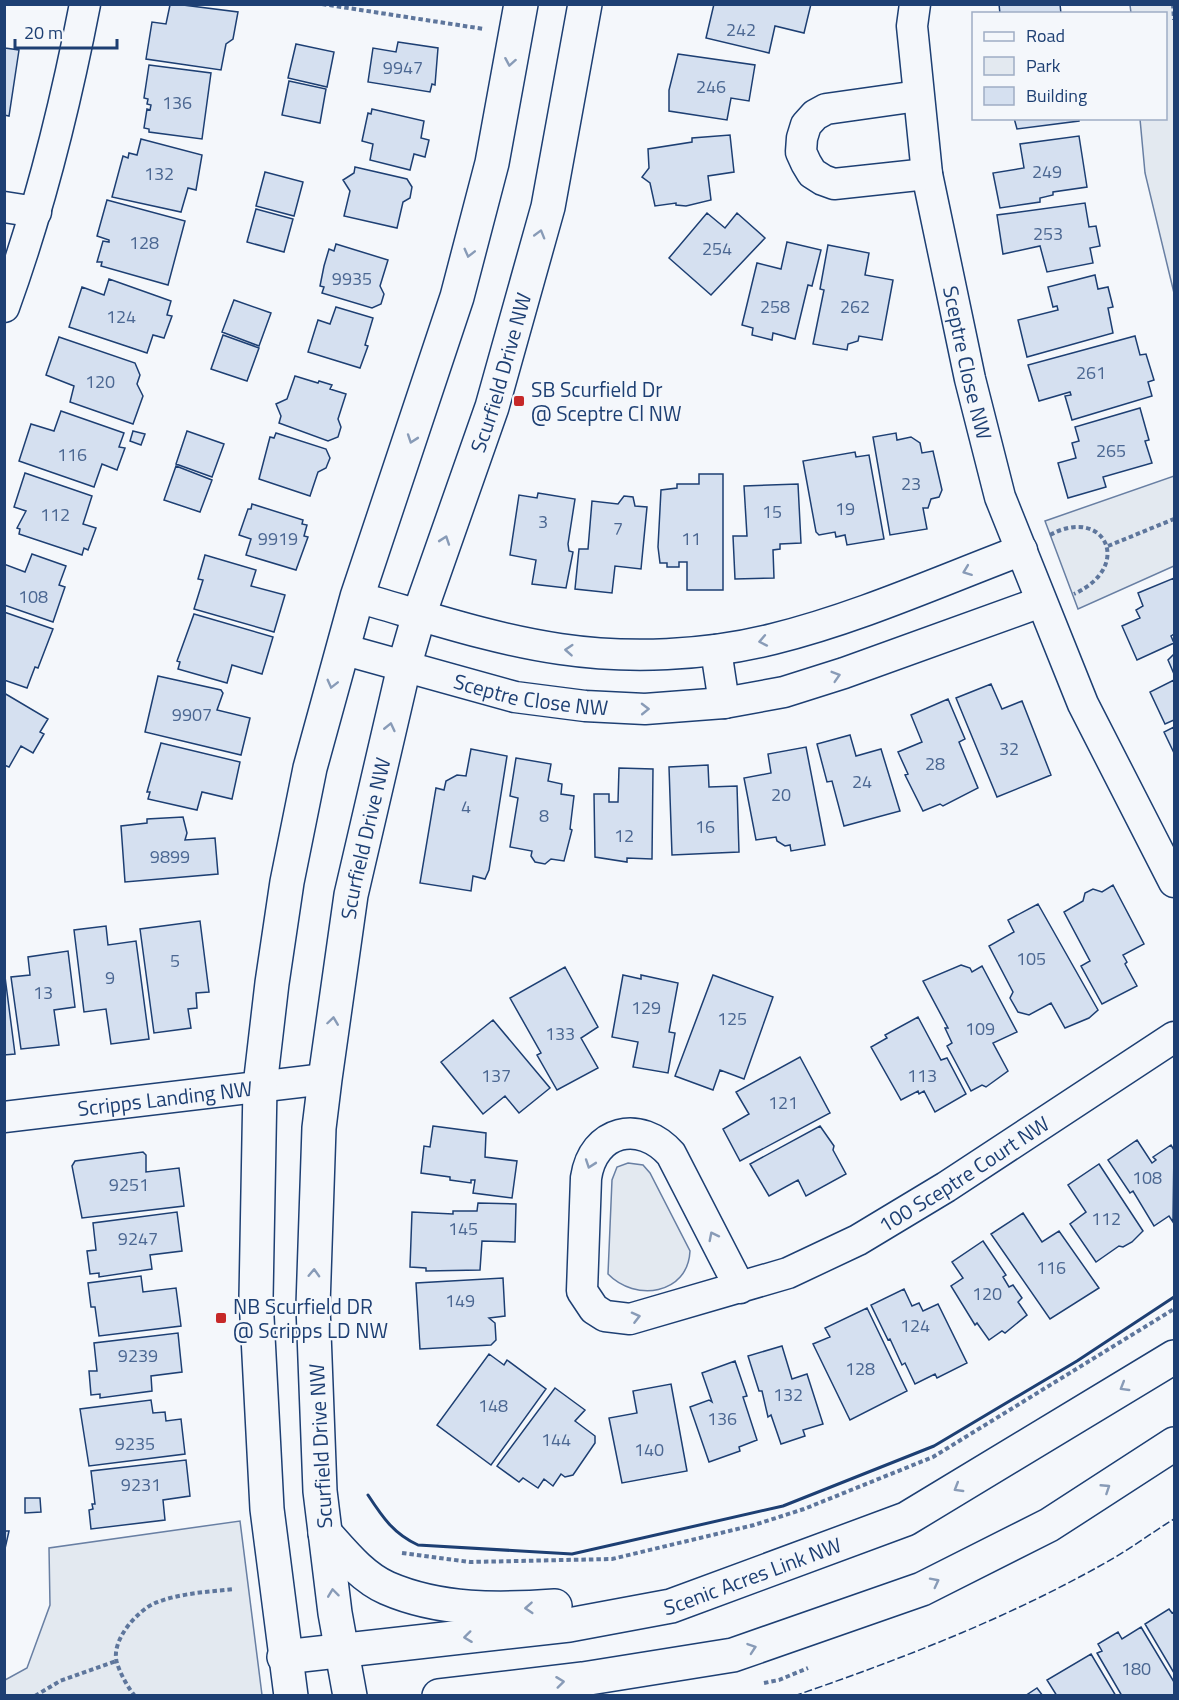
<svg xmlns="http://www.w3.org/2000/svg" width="1179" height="1700" font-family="'Titillium Web',sans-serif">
<rect width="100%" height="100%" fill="#f4f7fb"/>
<path fill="#e3e9f0" stroke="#687fa3" stroke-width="1.5" d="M1130,5H1174V293L1145,173L1140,119L1166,118V14L1131,13Z
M1174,476V566L1078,609L1045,521Z
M628,1163L643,1165L650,1173L690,1251C688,1295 635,1302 608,1274L612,1180L617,1167Z
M240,1521L262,1695H5V1680L27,1668L50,1605L49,1548Z"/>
<path fill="#d5e0f0" stroke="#1d3f73" stroke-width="1.5" d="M175,4L238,12L233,39L226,44L221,70L146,59L152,22L166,24L170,5Z
M714,4H811L804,33L775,26L769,53L706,38Z
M999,4H1060L1061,14H1000Z
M398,42L438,48L435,85L432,84L430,92L368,82L373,48L396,52Z
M4,44L5,48L19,50L9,116L4,115Z
M296,44L334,52L327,87L288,78Z
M678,54L755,65L749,101L731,98L727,120L669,111V90Z
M149,65L211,73L202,139L149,132V129L144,128L147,109L150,110L151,105L147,104L148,99L144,98Z
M289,81L326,89L320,123L282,115Z
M372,109L424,121L421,138L429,140L425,157L414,154L410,170L370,160L373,144L362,141L368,113L371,114Z
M1014,118H1079V121L1017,129Z
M730,135L734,172L708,176L711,200L686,206L676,205V203L655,206L650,183L642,177L649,168L648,149L692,142V138Z
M1079,136L1087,187L1053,192V195L1040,198V202L1000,208L993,173L1024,168L1020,144Z
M141,139L202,155L196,190L188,188L181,212L112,197L123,156L128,158L129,153L137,155Z
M355,167L407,179L412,187L410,198L403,202L397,228L344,216L350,191L343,180L354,173Z
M265,172L303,182L294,216L256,206Z
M107,200L185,221L168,285L101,266L102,262H97L103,241L109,242V240L97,236Z
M1085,203L1089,227L1096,226L1100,246L1090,248L1093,263L1047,272L1040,246L1003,254L997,215Z
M256,209L293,219L284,252L247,242Z
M707,213L725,228L737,213L765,238L711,295L669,258Z
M787,242L821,250L812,286L808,285L795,339L773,333L772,340L752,335L753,328L742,325L757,263L781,269Z
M336,244L388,260L380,286L384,294L381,304L372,308L322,293L324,287L320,286L324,266L329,249L334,251Z
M828,245L869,253L865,275L893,280L882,340L859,336L858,341L848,344L847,350L813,344L824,290L820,289Z
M1095,275L1098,289L1108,287L1113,307L1108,308L1113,333L1027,357L1018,320L1058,310L1057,306L1053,307L1048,287Z
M109,279L171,301L167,315L172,316L164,338L153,335L147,353L69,327L82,287L104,295Z
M234,300L271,313L259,346L222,332Z
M336,307L373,318L365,345L368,346L360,368L308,352L318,320L330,324Z
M223,335L259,348L247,381L211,369Z
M1135,336L1140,355L1146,354L1154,380L1148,382L1152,396L1072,420L1065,396L1071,395L1070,392L1039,401L1028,365Z
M59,337L135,363L140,375L137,384L143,396L133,424L70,402L74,386L46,375Z
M295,376L318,383L319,381L332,385L330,389L346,394L338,419L341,427L338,437L328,441L279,423L281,416L276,404L287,399Z
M1140,408L1149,440L1145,441L1152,463L1103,477L1106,487L1068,498L1058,463L1076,458L1072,443L1079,441L1075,427Z
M61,411L124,433L119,447L125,448L117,470L102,464L94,487L19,461L31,424L54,431Z
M133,431L145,434L141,445L130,441Z
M187,431L224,444L212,477L176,464Z
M276,433L326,449L330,458L326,468L318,472L310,496L259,479L270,437L274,438Z
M896,433L897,440L911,437L920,443L922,453L933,451L942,490L939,497L931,499L928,508H923L927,529L890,535L873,437Z
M855,452L856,457L869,455L884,539L847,545L845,535L836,537L835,532L819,535L816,532L803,461Z
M176,466L212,480L200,512L164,500Z
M25,473L92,496L83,524L96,528L88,550L84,548L82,555L19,534L20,529L17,528L26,511L14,507Z
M699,474H723V590H687V562H679V567H667V563H660L658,547L661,490L677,488V484H699Z
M798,484L801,543L780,544V549L773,550L774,578L735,579L733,536H747L744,486Z
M538,493L575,499L568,544L569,551L573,552L566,588L532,584L536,560L510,555L519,495L537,498Z
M624,496L633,497L635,506L647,507L641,569L615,566L612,593L575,589L579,549H588L592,501L618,504Z
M252,504L303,520L302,524L307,525L304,536L308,537L296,570L246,555L251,539L239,535L248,509H251Z
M32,554L66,566L59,585L65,587L53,622L4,605V564L25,572Z
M205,555L256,570L251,586L285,595L274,632L194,609L203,580L198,579Z
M1174,578V634L1171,636L1174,643L1137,660L1122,626L1140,618L1136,610L1143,606L1138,593Z
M4,612L53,629L38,668L35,667L27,688L4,680Z
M194,614L273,637L262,674L232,665L227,683L178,669L180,662L177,661Z
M1174,654V674L1168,660Z
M158,676L221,690L223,693L217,710L250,718L241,755L145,732Z
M1174,680V720L1165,724L1150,692Z
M991,684L1002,709L1022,701L1051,775L997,797L956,698Z
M4,693L48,719L40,732L44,734L33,753L21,746L9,767L4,765Z
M948,699L965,739L959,742L978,788L943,806L940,804L923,811L905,775L908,774L898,752L922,742L911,715Z
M1174,727V753L1164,732Z
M850,735L856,756L881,749L900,811L844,826L832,781L827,782L817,744Z
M161,743L240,762L232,799L202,792L197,810L148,799L150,792H147Z
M806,747L825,845L791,851L790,845L785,846L777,841L776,837L756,840L744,778L771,773L768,754Z
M471,749L507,756L489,870L485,879L473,876L471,891L420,883L436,788L444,790L446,781L457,775L466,776Z
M516,758L551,764L548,781L562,784L561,794L574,796L570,829L572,830L564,861L551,859L545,864L535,862L531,856L532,851L510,847L518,798L510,796Z
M708,765L709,787L737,786L739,852L672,855L669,767Z
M619,768L653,769L652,859L627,858V862L595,857L594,794H609V802H618Z
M183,817L187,833L185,840L215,838L218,874L125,882L121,826L147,823V819Z
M1113,885L1144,944L1123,955L1127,962L1125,964L1137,986L1102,1004L1081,966L1090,961L1064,912L1083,901L1085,893L1093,889L1102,892Z
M1038,904L1098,1010L1089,1018L1065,1028L1051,1003L1029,1015L1018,1012L1010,998L1013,992L989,946L1014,932L1008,920Z
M200,921L209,992L196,993L197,1008L188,1009L191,1028L154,1033L140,929Z
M106,926L108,945L136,941L149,1039L111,1044L106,1009L84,1012L74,930Z
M68,951L75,1007L54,1010L59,1045L21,1049L11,977L30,975L28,957Z
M961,965L970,968L972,972L982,966L1017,1032L993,1043L1008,1071L986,1087L982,1085L971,1091L947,1046L952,1043L945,1028H948L923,981Z
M565,967L598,1027L581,1038L598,1068L557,1090L537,1055L541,1053L510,998Z
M4,969L15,1054L4,1055Z
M623,975L641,979V975L678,983L669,1032L675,1033L668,1073L633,1067L638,1042L612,1037Z
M713,975L773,997L744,1079L720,1070L713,1090L675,1076Z
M918,1017L941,1060L947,1058L966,1094L935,1112L924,1091L919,1094L918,1091L901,1100L871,1047L887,1038L885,1035Z
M493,1020L550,1088L519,1113L505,1096L483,1114L441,1062Z
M800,1057L830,1113L740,1161L723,1129L749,1114L736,1092Z
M433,1126L486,1133L485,1157L517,1161L512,1198L473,1193L475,1180H471V1183L450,1180V1177L421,1173L424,1146L430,1147Z
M820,1126L834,1146L833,1150L846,1174L806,1196L798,1180L769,1196L750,1164Z
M1137,1140L1152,1163L1156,1160L1153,1157L1171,1145L1174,1150L1173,1222L1169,1216L1154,1226L1133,1191L1130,1193L1108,1160Z
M143,1152L146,1155V1172L179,1168L184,1206L82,1218L72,1166L75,1161Z
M1099,1164L1143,1231L1132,1242L1123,1247L1119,1246L1096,1262L1070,1224L1086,1212L1068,1185Z
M478,1203L516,1204L515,1242L482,1241L480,1270L426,1271V1268L410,1267L412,1212L453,1214V1211H477Z
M177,1212L182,1251L150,1255L152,1269L99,1277V1273L90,1274L87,1251L96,1250L93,1223Z
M1023,1213L1042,1242L1059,1231L1099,1288L1050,1319L991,1234Z
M983,1241L1006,1275L1003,1277L1009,1287L1013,1285L1022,1298L1018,1302L1027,1315L1005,1333L1002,1331L989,1340L977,1323L975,1325L951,1286L963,1278L952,1262Z
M141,1276L143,1292L176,1288L181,1326L99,1336L95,1307H91L88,1283Z
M503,1278L505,1316L489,1318L495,1323L496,1340L491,1345L420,1349L416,1283Z
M904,1289L912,1306L919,1303L923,1311L938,1304L967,1363L937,1378L935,1374L915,1384L905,1363L902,1365L890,1339L888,1340L871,1305Z
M867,1308L907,1391L850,1420L813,1344L830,1337L825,1328Z
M178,1333L182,1372L151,1376L152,1391L100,1398V1394L91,1395L89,1371H97L94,1343Z
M782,1346L792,1379L807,1374L823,1424L803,1430L805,1436L781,1444L771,1415L768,1417L762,1391H759L748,1356Z
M489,1354L504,1365L507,1360L546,1389L491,1465L437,1425Z
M735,1361L747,1396L743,1397L757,1440L739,1447L740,1451L709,1462L690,1407L709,1400L712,1402L702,1373Z
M671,1384L687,1471L622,1483L609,1418L637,1413L633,1391Z
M555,1388L585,1410L575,1421L595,1436V1443L573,1475L565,1477L561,1474L553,1486L544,1479L538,1488L523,1478L519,1482L497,1466Z
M151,1400L153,1413L165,1412L166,1421L181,1419L185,1454L89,1466L80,1409Z
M186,1460L190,1496L163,1500L165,1520L91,1529L89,1510L93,1509L92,1504H95L91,1471Z
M25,1498H40L41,1512L25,1513Z
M4,1531H9L4,1553Z
M1169,1609L1172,1613L1174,1612V1673L1145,1624Z
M1141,1627L1174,1682V1696H1122L1097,1653L1102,1651L1098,1644L1118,1632L1122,1639Z
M1091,1654L1116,1696H1057L1047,1680Z
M1037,1688L1043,1696H1025Z"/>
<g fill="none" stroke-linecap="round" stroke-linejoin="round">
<defs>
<g id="minor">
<path id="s1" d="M915,4L912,26L927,174L970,379L1000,497L1083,704L1174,882"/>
<path d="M918,96L826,109L815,115L806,125L802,138L801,152L806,163L812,173L823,180L834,184L927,174"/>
<path d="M4,207L36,212"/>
<path d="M4,307C40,208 65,107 85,4"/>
<path d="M357,597C424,616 491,639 560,649C628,659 706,656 773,639C858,618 940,581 1022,550"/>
<path id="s2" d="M342,649L515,697L585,706L645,709L724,703L784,692L844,673L1041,602"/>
<path d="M716,650L724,703"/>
<path id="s3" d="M4,1117L325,1079"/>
<path id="s4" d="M740,1288L671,1154C640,1119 593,1130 586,1178L582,1291L594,1309L605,1316L630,1319L788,1273L858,1240L946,1187L1174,1037"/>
</g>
<g id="tertiary">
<path d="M325,1533C343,1553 362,1577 387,1588C440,1611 499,1610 555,1606"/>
<path id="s5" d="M284,1657L569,1625L671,1606L906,1519L1174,1357"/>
<path d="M291,1696L267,1509L256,1298L260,1086L272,983L287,882L310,768L357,597L457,297L492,163L521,4"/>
<path id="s6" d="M350,1696L335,1613L320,1491L313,1306L319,1128L325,1079L351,895L404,667L419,615L492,407L548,207L585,4"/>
<path d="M439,1696L583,1679L733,1655L922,1589L1049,1525L1174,1444"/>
</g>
</defs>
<use href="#minor" stroke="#1d3f73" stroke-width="33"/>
<use href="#tertiary" stroke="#1d3f73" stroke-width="36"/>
<path stroke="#5e769c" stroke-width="4" stroke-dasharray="4.5 3" stroke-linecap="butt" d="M322,4L484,29
M1173,4L1174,20
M1050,535C1104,505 1135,566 1074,594
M1108,546L1174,519
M402,1553L470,1562L612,1559L754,1525L804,1509L933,1457L1174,1309
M764,1683L779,1680L808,1668
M35,1696L60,1681L116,1661
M135,1696C128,1688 120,1673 117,1663C110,1641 137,1611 155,1603C180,1593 207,1592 234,1589"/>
<use href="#minor" stroke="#f4f7fb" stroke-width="30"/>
<use href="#tertiary" stroke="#f4f7fb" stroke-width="33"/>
<path stroke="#1d3f73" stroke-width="1.5" stroke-dasharray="8 3" stroke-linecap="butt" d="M794,1696C901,1659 1006,1619 1105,1563C1129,1550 1151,1533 1174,1519"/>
<path stroke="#1d3f73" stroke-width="3" d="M368,1495C383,1518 394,1534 418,1545L572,1554L783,1506L934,1446L1077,1361L1174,1297"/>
</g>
<defs><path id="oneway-chevron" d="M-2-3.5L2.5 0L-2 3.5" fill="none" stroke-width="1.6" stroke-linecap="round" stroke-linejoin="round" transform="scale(1.5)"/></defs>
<g stroke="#889bb7">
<use href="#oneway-chevron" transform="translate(510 62) rotate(100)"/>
<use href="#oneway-chevron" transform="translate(540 234) rotate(-74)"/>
<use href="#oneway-chevron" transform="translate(469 253) rotate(104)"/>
<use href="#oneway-chevron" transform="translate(412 439) rotate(109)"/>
<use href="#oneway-chevron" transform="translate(445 540) rotate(-71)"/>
<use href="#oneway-chevron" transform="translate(967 571) rotate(159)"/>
<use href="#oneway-chevron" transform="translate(763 641) rotate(169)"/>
<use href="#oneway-chevron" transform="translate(569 650) rotate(-176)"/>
<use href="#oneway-chevron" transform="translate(836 676) rotate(-17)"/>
<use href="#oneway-chevron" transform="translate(332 684) rotate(104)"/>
<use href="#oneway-chevron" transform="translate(645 709) rotate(-1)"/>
<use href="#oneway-chevron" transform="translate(390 727) rotate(-77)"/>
<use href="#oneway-chevron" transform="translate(333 1021) rotate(-82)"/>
<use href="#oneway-chevron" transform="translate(590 1164) rotate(109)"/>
<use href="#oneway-chevron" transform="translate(713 1236) rotate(-117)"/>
<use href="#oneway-chevron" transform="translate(314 1273) rotate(-88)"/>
<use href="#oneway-chevron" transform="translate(636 1317) rotate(-14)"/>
<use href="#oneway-chevron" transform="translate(1124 1387) rotate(149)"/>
<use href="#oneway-chevron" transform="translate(958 1488) rotate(149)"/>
<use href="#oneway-chevron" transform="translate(1106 1488) rotate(-33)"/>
<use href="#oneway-chevron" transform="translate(935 1582) rotate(-27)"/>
<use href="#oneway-chevron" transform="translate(333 1593) rotate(-97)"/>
<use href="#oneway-chevron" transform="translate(529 1608) rotate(176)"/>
<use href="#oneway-chevron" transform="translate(468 1637) rotate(173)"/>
<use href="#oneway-chevron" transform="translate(752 1648) rotate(-19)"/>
<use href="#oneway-chevron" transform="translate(560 1682) rotate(-7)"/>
</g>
<g fill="#c62828" stroke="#f4f7fb" stroke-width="2">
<rect x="513" y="395" width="12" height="12" rx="3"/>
<rect x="215" y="1312" width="12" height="12" rx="3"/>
</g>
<g text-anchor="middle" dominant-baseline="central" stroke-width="4.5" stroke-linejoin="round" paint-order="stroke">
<g font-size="18" fill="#4b6792">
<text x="741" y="29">242</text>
<text x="403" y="67">9947</text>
<text x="711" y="86">246</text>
<text x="177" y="102">136</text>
<text x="1047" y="171">249</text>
<text x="159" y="173">132</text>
<text x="1048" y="233">253</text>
<text x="144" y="242">128</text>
<text x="717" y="248">254</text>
<text x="352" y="278">9935</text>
<text x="775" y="306">258</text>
<text x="855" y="306">262</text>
<text x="121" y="316">124</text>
<text x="1091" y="372">261</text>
<text x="100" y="381">120</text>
<text x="1111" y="450">265</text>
<text x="72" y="454">116</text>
<text x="911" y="483">23</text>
<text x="845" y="508">19</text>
<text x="772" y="511">15</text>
<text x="55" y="514">112</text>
<text x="543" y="521">3</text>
<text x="618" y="528">7</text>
<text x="278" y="538">9919</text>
<text x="691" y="538">11</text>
<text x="33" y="596">108</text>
<text x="192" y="714">9907</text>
<text x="1009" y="748">32</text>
<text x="935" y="763">28</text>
<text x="862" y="781">24</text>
<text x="781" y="794">20</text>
<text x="466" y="806">4</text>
<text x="544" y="815">8</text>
<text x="705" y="826">16</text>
<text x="624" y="835">12</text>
<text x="170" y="856">9899</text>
<text x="1031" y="958">105</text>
<text x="175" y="960">5</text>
<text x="110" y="977">9</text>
<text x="43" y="992">13</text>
<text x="646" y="1007">129</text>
<text x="732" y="1018">125</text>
<text x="980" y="1028">109</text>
<text x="560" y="1033">133</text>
<text x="496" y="1075">137</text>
<text x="922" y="1075">113</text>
<text x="783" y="1102">121</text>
<text x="1147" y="1177">108</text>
<text x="129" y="1184">9251</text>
<text x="1106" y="1218">112</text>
<text x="463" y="1228">145</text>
<text x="138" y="1238">9247</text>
<text x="1051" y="1267">116</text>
<text x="987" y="1293">120</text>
<text x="460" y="1300">149</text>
<text x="915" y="1325">124</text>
<text x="138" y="1355">9239</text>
<text x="860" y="1368">128</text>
<text x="788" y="1394">132</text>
<text x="493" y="1405">148</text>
<text x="722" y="1418">136</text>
<text x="556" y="1439">144</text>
<text x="135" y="1443">9235</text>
<text x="649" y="1449">140</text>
<text x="141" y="1484">9231</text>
<text x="1136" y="1668">180</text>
</g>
<g font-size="21" fill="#1d3f73" stroke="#f4f7fb">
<text stroke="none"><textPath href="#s1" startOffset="364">Sceptre Close NW</textPath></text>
<text stroke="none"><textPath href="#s6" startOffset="1350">Scurfield Drive NW</textPath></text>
<text stroke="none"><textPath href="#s2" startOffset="195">Sceptre Close NW</textPath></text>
<text stroke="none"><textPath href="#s6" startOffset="864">Scurfield Drive NW</textPath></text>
<text stroke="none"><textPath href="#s3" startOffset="162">Scripps Landing NW</textPath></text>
<text stroke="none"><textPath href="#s4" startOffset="806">100 Sceptre Court NW</textPath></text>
<text transform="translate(320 1446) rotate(-93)">Scurfield Drive NW</text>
<text stroke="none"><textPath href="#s5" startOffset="477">Scenic Acres Link NW</textPath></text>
</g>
<g font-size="21" fill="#1d3f73" stroke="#f4f7fb" text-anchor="start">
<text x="531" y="389">SB Scurfield Dr<tspan x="531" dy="24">@ Sceptre Cl NW</tspan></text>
<text x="233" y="1306">NB Scurfield DR<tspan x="233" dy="24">@ Scripps LD NW</tspan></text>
</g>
</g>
<rect width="1179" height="1700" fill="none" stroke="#1d3f73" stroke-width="12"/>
<rect x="972" y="12" width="195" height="108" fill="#f4f7fb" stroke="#9eadc5" stroke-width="1.5"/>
<rect x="984" y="32" width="30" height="9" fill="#f4f7fb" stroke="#9eadc5" stroke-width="1.5"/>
<text x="1026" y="42" font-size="18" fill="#1d3f73">Road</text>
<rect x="984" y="57" width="30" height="18" fill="#e3e9f0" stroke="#9eadc5" stroke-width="1.5"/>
<text x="1026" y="72" font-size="18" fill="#1d3f73">Park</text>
<rect x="984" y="87" width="30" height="18" fill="#d5e0f0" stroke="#9eadc5" stroke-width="1.5"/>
<text x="1026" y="102" font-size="18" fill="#1d3f73">Building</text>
<path d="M15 39v9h102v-9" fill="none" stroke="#1d3f73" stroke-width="3"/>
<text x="24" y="39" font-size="18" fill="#1d3f73" stroke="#f4f7fb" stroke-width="4.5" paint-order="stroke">20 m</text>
</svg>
